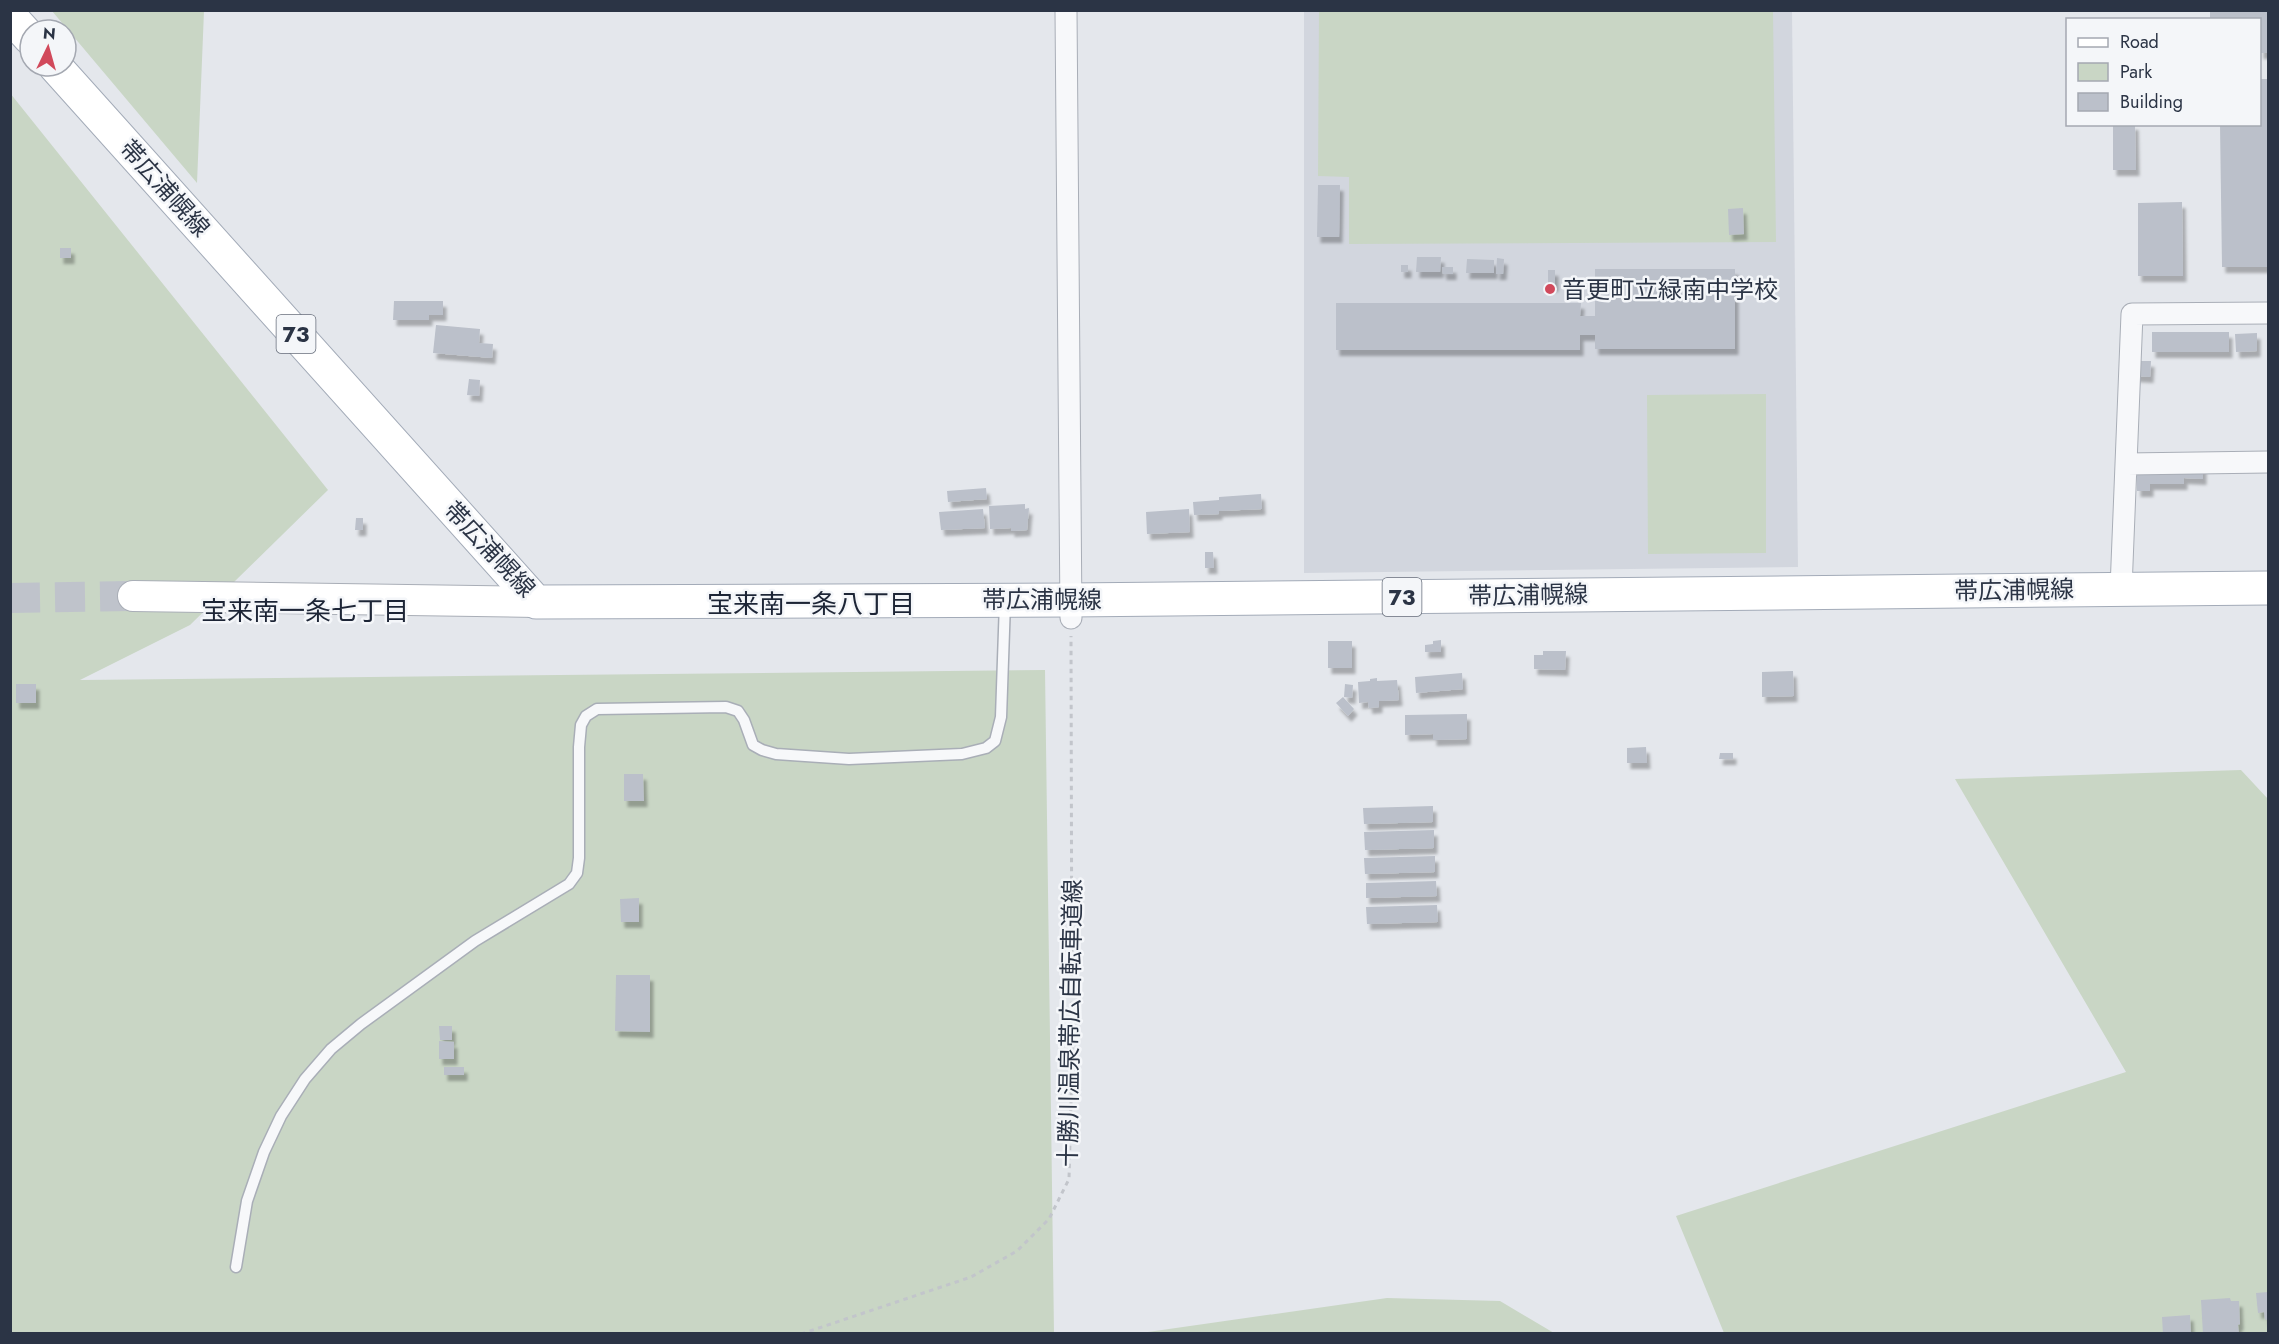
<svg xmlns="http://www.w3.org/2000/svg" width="2279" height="1344" font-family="Jost,'Noto Sans JP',sans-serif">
<defs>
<filter id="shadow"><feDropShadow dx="3.5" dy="6" stdDeviation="1.5" flood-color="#0004"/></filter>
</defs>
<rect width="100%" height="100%" fill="#e4e7ec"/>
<path fill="#d2d6de" d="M1304,11H1792L1798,567L1304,573Z"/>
<path fill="#c9d6c5" d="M52,11H204L197,183Z
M1319,11H1773L1776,242L1349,244V177L1318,176Z
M10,93L328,490L190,625L80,680L1045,670L1054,1333H11Z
M1766,394V553L1648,554L1647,395Z
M2241,770L2268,799V1333H1724L1676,1216L2126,1072L1955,779Z
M1387,1298L1500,1301L1554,1333H1141Z"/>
<path fill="#bbc0ca" filter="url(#shadow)" d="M2210,10H2268V53H2260V20H2210Z
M2260,79H2268V267H2222L2220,124H2260Z
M2113,124H2135L2136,170H2113Z
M1318,185H1340L1339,237H1317Z
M2182,202L2183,276H2138V203Z
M1743,208L1744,234L1729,235L1728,209Z
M60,248H71V258H60Z
M1417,257H1441L1440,272H1416Z
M1497,258L1504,259L1503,274H1496Z
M1467,259L1494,260V273H1466Z
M1401,265H1408V272H1401Z
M1442,267H1453V274H1443Z
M1595,269H1735V349H1595V335H1580V350H1336V303H1581L1580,316H1595Z
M1548,270H1555V286H1548Z
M394,301H443V315H429V320H393Z
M436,325L480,329L479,343L493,344L492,358L433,353Z
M2152,332H2229V352H2152Z
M2257,333V351L2236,352L2235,334Z
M2134,361H2151L2150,377L2134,376Z
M469,379L480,380L479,396L467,395Z
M2203,465V479L2184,478V484H2150V491H2137V469Z
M986,488L987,499L948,502L947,491Z
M1261,494L1262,509L1219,511V514L1194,515L1193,502L1219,500V497Z
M1025,504V509L1029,508L1027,530L1011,531V528L990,529L989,506Z
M983,509L985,528L941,530L939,512Z
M1189,509L1190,532L1147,534L1146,512Z
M356,518H363V530H355Z
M1205,552H1213L1214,568H1205Z
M1441,640V652H1425V645L1433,644V641Z
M1328,641H1352V668H1328Z
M1543,651H1566L1565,670L1534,669V655H1543Z
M1793,671L1794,696L1762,697V672Z
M1462,673L1463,689L1416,693L1415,677Z
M1377,678V681L1397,680L1399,700L1379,701V707L1369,708L1368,702L1359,703L1358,682L1370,681V679Z
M16,684H36V703H16Z
M1345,684L1353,685L1352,698L1344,697Z
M1343,697L1354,709L1348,716L1336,703Z
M1467,714V739L1433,740V734L1405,735V715Z
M1646,747L1647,763H1627V748Z
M1720,753H1733V759H1719Z
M624,774H643L644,801H624Z
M1433,806V822L1364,824L1363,808Z
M1434,830V848L1365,850L1364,832Z
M1435,856V872L1365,874L1364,858Z
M1436,881L1437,896L1366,898V883Z
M639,898V922H621L620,899Z
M1437,905L1438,922L1367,924L1366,907Z
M616,975H650V1032L615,1031Z
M439,1026H452V1040H440Z
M439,1041L454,1042V1059H439Z
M444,1067H464V1075H444Z
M2268,1292V1319L2265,1320L2264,1312L2258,1313L2256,1293Z
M2230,1298L2231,1301H2239L2240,1324L2238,1325L2239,1334H2203L2201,1300Z
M2190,1315L2191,1334H2163L2162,1317Z"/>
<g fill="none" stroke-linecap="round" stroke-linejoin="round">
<path stroke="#bfc3cb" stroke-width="30" stroke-dasharray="30 15" stroke-linecap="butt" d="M10,598L133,596"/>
<defs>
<path id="service" d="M236,1267L247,1201L264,1152L281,1116L305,1079L331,1049L361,1024L475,941L569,884L577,873L579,858V747L581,725L586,716L597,709L726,707L738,711L744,720L753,745L762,750L776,754L849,759L962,754L986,748L995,741L1001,717L1005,602"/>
<path id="minor" d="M1066,10L1071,618
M2127,464L2268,462
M2121,589L2132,314L2268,313"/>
<path id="secondary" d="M133,596L536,602"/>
<path id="primary" d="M10,16L30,38
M55,66L536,602L1070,600L2268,588"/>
</defs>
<use href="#service" stroke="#a9aeb7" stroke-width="13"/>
<use href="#minor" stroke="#a9aeb7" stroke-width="23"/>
<use href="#secondary" stroke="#a9aeb7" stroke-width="32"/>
<use href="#primary" stroke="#a3abb8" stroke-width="35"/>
<path stroke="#c2c5cb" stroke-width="3" stroke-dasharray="4.5 4.5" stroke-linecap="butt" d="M801,1334L971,1277L1017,1251L1049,1219L1069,1179L1072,1063L1071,636"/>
<use href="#service" stroke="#f7f8fa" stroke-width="10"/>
<use href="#minor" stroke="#f7f8fa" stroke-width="21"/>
<use href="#secondary" stroke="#fff" stroke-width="30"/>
<use href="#primary" stroke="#fff" stroke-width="33"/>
</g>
<circle fill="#d1495b" stroke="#f4f6f9" stroke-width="2" cx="1550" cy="289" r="6"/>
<g text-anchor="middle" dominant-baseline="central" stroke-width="5" stroke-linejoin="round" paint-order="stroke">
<g fill="#f4f6f9" stroke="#676e7b" stroke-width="1.5">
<rect x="276.5" y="315" width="39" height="38" rx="4.5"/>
<rect x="1382.5" y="578" width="39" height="38" rx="4.5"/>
</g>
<g font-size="22" font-weight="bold" fill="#2b3445">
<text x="296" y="334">73</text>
<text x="1402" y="597">73</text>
</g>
<g font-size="24" fill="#2b3445" stroke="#f4f6f9">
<text transform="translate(165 188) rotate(48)">帯広浦幌線</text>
<text transform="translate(490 549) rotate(47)">帯広浦幌線</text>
<text transform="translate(2014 590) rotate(-1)">帯広浦幌線</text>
<text transform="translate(1528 595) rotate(-1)">帯広浦幌線</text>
<text x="1042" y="599">帯広浦幌線</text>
<text transform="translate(1070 1023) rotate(-89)">十勝川温泉帯広自転車道線</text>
</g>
<g font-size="24" fill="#2b3445" stroke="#f4f6f9" text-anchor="start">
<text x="1562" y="289">音更町立緑南中学校</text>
</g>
<g font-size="26" fill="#1d2536" stroke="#f4f6f9">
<text x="811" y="604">宝来南一条八丁目</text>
<text x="305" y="611">宝来南一条七丁目</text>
</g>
</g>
<rect width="2279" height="1344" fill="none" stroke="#2b3445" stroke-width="24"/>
<rect x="2066" y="18" width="195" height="108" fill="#f4f6f9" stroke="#a4a8b1" stroke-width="1.5"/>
<rect x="2078" y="38" width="30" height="9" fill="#ffffff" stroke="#a4a8b1" stroke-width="1.5"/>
<text x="2120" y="48" font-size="18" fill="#2b3445">Road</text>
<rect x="2078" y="63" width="30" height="18" fill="#c9d6c5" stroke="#a4a8b1" stroke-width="1.5"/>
<text x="2120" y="78" font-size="18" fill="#2b3445">Park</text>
<rect x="2078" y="93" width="30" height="18" fill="#bbc0ca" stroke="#a4a8b1" stroke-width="1.5"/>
<text x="2120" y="108" font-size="18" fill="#2b3445">Building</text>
<g transform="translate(48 48) rotate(5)"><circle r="28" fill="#f4f6f9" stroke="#a4a8b1" stroke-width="1.5"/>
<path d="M0-4.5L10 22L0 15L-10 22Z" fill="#d1495b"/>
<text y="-9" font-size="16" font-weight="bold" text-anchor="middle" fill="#2b3445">N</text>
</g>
</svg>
